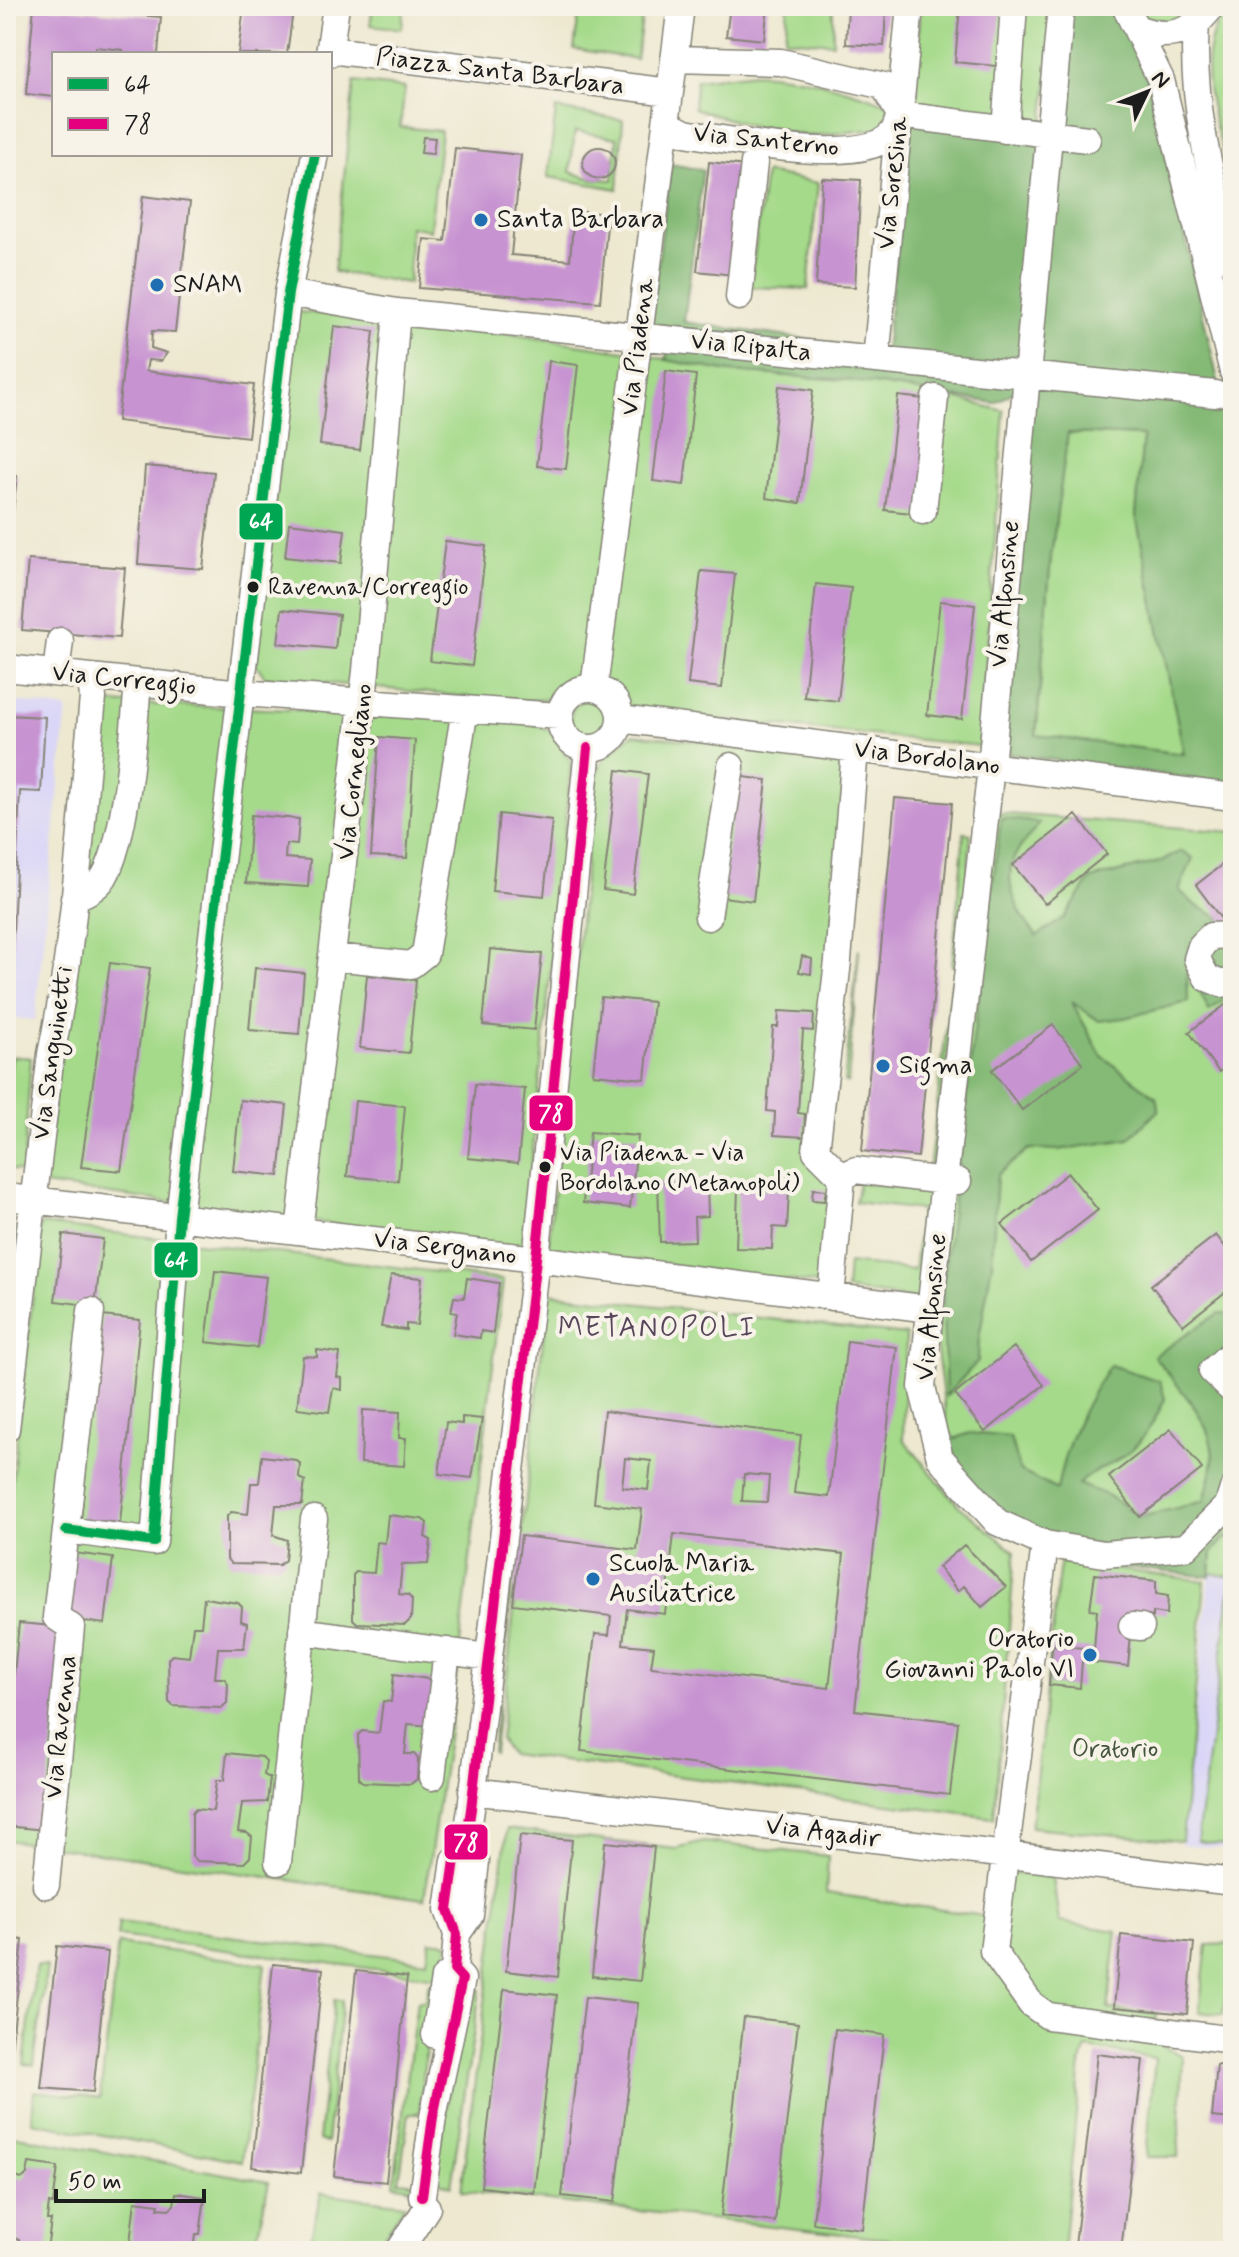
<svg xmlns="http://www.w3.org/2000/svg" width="1239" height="2257" font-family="Mynerve,sans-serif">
<rect width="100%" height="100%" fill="#f7f3e8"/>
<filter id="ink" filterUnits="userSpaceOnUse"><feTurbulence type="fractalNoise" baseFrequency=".0125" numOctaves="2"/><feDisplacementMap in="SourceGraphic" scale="16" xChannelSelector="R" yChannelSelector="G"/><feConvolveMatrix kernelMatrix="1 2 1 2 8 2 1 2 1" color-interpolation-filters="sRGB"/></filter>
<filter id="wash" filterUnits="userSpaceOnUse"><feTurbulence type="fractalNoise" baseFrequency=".006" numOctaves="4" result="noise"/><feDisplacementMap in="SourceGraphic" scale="32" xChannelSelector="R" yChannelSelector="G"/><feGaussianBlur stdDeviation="1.8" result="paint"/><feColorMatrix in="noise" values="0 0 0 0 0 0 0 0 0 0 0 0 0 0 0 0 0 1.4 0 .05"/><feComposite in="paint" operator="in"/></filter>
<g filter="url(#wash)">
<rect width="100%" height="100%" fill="#ede8cf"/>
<path fill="#dad6f7" d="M6,700L67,709L35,1020L6,1017Z
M1233,1539V1850L1181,1844L1212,1553Z"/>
<path fill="#a5da8a" stroke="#607b53" stroke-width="2" fill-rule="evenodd" d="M373,6H404L402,29L370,25Z
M580,6H644L636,59L574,49Z
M788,6H833V43L785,39Z
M921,6H1055L1043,126L913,108Z
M1137,6H1200L1177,25L1146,18Z
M1229,6H1233V188C1219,132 1185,56 1229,6Z
M755,73C801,75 846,88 888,104L887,128L810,136L757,128L694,108L696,80Z
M354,82L405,88L400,127L441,131L430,230L410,226L409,283L334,272Z
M556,109L623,120L618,189L548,177ZM575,131L617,138L613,180L593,179L570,172Z
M765,173L818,183L808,289L750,287Z
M297,312L406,319L624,351L729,372L847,380L935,393L1004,411L980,746L632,711L589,674L551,698L521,702L265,677L256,664Z
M1067,433L1143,436L1136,515L1184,754L1036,736L1051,556Z
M571 718a20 20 0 1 1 40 0a20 20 0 1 1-40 0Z
M103,703L519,718L550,730L571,762L523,1250L43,1185Z
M633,734L848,758L812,1150L836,1173L825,1285L548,1249L594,779L604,758Z
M995,813L1233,832V1526L1085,1539L984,1482L947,1428L933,1319Z
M964,833L971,834L960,966H952Z
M859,949L848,1083L844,1082Z
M952,982L956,984L933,1172L929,1171Z
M12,1056L31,1058L23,1172L6,1169V1103Z
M859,1182L939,1192L928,1301L846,1290L848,1263L914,1270L921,1210L855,1202Z
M41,1224L503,1280L452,1711L424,1899L6,1840V1534Z
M6,1235H17L6,1325Z
M548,1293L906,1335L903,1439L958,1505L1015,1552L994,1818L510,1754L500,1740Z
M518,1508L521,1509L494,1752H492Z
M1225,1538L1233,1539V1847L1197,1841L1232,1577L1210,1573L1212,1553Z
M1060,1562L1205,1581L1182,1841L1031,1827Z
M507,1829L676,1849L704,1842L828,1856L826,1893L991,1917L996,1870L1053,1878L1059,1922L1117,1931L1108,2009L1157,2014L1154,2042L1183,2056L1178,2157H1146L1155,2058L1087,2048L1081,2063L1063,2251H994L461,2191Z
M1231,1902L1233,1968H1229L1223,2015L1199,2012L1207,1945L1229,1944Z
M119,1922L427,1961L430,1941L448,1943L444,1978L117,1936Z
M118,1944L265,1964L242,2161L32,2122L34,2091L100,2098Z
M36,1965L47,1966L34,2065L24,2064Z
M429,1983H433L419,2113H409L399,2181L418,2183L416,2189L394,2184L417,2001H425Z
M467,1987L480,1990L451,2186L434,2180Z
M334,2000H342L327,2143L319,2140Z
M6,2134L269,2182L254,2251H6Z
M321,2193L405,2204L374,2251H308Z"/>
<path fill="#84ba76" stroke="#506b49" stroke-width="2" fill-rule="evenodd" d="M1070,6H1117L1136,40L1161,130L1233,447V784L1009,754L1003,728L1022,387L995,403L847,380L729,372L666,360L670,329L650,322L671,164L703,170L684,322L885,351L911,124L1063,122ZM1068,433L1143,436L1136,515L1184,754L1036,735L1051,556Z
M1001,818L1040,823C1032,834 1018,847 1013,860C1003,886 1021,918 1037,936L1064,918L1091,879L1159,862L1182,851L1193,858L1179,890L1195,905L1233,925V994L1209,1011L1199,990L1212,966L1187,965L1188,1002L1124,1018L1099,1021L1072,1002L1101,1055L1156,1097L1159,1110L1129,1139L1058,1150L1029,1149L997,1175L992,1263L979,1339L978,1361L946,1396L942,1290Z
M1219,1313L1233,1315V1539L1225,1538L1212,1553L1210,1577L1060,1559L969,1484L947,1441L970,1433L1010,1437L1020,1471L1057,1490C1064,1446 1085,1401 1110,1365L1160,1381L1165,1399C1154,1422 1140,1448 1117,1460C1103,1468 1090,1473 1078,1484L1109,1496L1141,1517L1204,1501C1207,1487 1213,1472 1213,1458C1213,1420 1176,1385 1154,1356Z"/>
<g id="blocks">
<path fill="#c793d1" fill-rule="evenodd" d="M34,6L161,17L158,54H123V50L96,47L95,54H54V97L26,94Z
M244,6L293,11L287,54H238Z
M730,6H768L764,40L726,36Z
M848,6H886L884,46L846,44Z
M960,6H1002L996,66L955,62Z
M423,137L435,138L433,154L421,153Z
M583 163a16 16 0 1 1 32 0a16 16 0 1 1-32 0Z
M455,148L521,155L511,255L570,260L574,211L608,214L600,302L419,288L424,239L445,241Z
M709,162L746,166L734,275L697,271Z
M822,178L861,180L855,287L816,285Z
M143,196L190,202L175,332L152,331L151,348L167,353L161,361L148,360L146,371L254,385L248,437L117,421Z
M334,326L374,331L360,450L320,445Z
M549,361L578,365L566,469L537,466Z
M666,371L696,375L684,485L653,481Z
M779,386L813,390L800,503L766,498Z
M898,396L933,400L920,514L885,510Z
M145,466L214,472L203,569L138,564Z
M6,475L17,476L8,557H6Z
M289,523L345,530L341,563L285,557Z
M445,541L486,546L472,666L430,661Z
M28,560L125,568L119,638L22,630Z
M701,571L735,574L722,688L688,684Z
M816,584L851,588L838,701L804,697Z
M940,601L975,605L962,719L927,715Z
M282,609L339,615L335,649L278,643Z
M6,715L45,717L41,792L20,791L10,988H6Z
M379,737L415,740L407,858L371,856Z
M617,770L648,774L633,894L603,890Z
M736,776L767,780L753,901L722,897Z
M895,798L952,803L918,1157L862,1151Z
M499,814L552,820L544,896L492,891Z
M251,815L299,819L297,845L286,844L285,858L310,860L308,887L246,883Z
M1076,815L1107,854L1045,904L1013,865Z
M1233,856V918L1225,924L1196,885Z
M490,949L542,954L534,1030L483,1025Z
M802,956L812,959L811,974L799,972Z
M110,963L150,968L121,1171L81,1167Z
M255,968L304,973L299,1034L249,1030Z
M367,975L416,980L409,1053L360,1048Z
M601,997L653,1002L645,1079L593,1074Z
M1233,999V1061L1219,1072L1189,1032Z
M779,1011L814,1013L813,1031L803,1030L798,1113L805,1114L804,1137L774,1135L775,1112L767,1111L773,1027H778Z
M1053,1025L1083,1064L1022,1110L992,1070Z
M475,1084L525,1089L518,1163L468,1158Z
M240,1100L287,1105L279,1176L233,1171Z
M355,1101L405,1106L398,1181L347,1176Z
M590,1132L638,1136L630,1208L583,1203Z
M1068,1173L1098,1210L1031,1262L1002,1224Z
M707,1181L708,1216L694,1217L695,1241L660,1242L658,1182Z
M738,1188L789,1190L787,1228L773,1227L772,1249L736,1248Z
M813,1189L826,1190L824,1201L812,1200Z
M63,1234L103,1239L95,1306L55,1301Z
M1216,1235L1233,1257V1286L1183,1325L1151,1285Z
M215,1271L266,1277L257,1348L206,1342Z
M391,1275L422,1278L417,1325L406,1324V1330L381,1327Z
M467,1278L499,1283L493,1333L481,1331L480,1338L453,1334L457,1313L451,1312L454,1297L464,1298Z
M102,1316L140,1320L120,1523L81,1519Z
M847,1341L897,1347L855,1710L958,1722L950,1795L581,1751L595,1634L609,1635L611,1616L513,1604L521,1536L637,1550L642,1509L594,1503L604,1411L801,1435L794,1493L829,1497ZM625,1458L651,1461L648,1490L622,1487ZM744,1474L769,1476L767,1502L742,1501ZM674,1534L844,1554L829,1688L651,1667L654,1647L623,1644L627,1609L665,1614Z
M1014,1347L1044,1385L985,1432L955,1394Z
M317,1350L340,1353L337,1377L342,1378V1390L333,1388L329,1412L297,1408L303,1356L317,1357Z
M363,1410L400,1412L399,1438H406L404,1466L361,1463Z
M462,1417L482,1419L472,1478L439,1474L446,1422L462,1424Z
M1171,1429L1202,1469L1140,1517L1109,1477Z
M262,1456L296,1460L300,1464L299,1478L305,1481L302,1505H276L273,1535L287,1540L285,1560L279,1565L231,1564L227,1559V1516L231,1512L248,1514L251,1483H259Z
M388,1515L422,1519L427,1523L425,1537L431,1540L428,1564L402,1565L399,1594L408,1595L412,1600L411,1619L405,1625L357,1623L353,1619V1575L356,1572L374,1573L377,1542L385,1543Z
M964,1545L1006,1587L982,1607L964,1586L958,1591L938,1567Z
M74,1553L113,1558L105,1624L66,1619Z
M1095,1574L1156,1581V1594L1168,1596L1167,1614L1153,1612V1617L1133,1614L1128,1666L1082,1661L1080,1688L1049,1685L1052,1645L1094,1649L1097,1610L1090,1609Z
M204,1598L238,1603L242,1607L241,1621L247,1623L244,1648H218L215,1678H224L228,1683L227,1703L221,1708L173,1706L169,1702L168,1659L172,1655L189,1657L193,1626H201Z
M19,1623L64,1627L44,1830L6,1826V1757Z
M394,1674L428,1679L432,1682L431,1726L408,1724L405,1754H414L418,1759L417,1779L411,1784L363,1782L359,1778L358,1735L362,1731L379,1733L383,1701L391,1702Z
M227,1753L262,1757L266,1761L264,1775L270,1778L267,1802L242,1803L238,1832L247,1833L252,1837L250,1857L244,1863L196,1861L192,1856V1813L196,1809L213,1811L217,1780H224Z
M520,1835L572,1840L558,1977L506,1971Z
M605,1842L654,1847L640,1981L592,1976Z
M1121,1935L1194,1943L1187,2014L1114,2007Z
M6,1938L23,1940L8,2079H6Z
M57,1946L108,1952L93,2092L41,2088Z
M273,1964L323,1969L301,2173L252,2167Z
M356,1971L407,1977L386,2182L334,2176Z
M1231,1974L1233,1975V2019L1226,2018Z
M504,1989L557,1995L534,2193L481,2187Z
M585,1997L638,2003L615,2202L562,2196Z
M744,2017L798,2023L775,2222L721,2216Z
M835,2029L884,2035L862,2229L813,2223Z
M1097,2054L1143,2060L1121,2251L1075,2246Z
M1217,2065L1233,2067V2119L1212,2117Z
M29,2163L58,2167L53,2204L49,2203L47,2220H51L47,2251H18L19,2240L6,2234V2173L21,2179L27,2175Z
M176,2193L205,2197L200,2234H196L194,2251H129L135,2201L159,2204L158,2208L169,2209L174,2205Z"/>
</g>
</g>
<g filter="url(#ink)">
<use href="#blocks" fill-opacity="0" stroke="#848276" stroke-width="2"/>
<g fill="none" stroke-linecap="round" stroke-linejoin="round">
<defs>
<path id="minor" d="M1125,6L1161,80L1233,372
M1196,24C1190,105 1213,186 1233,264
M1139,29C1170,40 1193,33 1212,6
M330,50L670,92
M329,54L336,6
M900,115L1087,139
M666,123L685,133C725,139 867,169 893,132C896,128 898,120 900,115L884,86L781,62L675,59
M1005,130L1014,6
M288,293L397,312L1215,394
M739,297L754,163
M876,360L910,6
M923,511L935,398
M6,668L241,693L559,716
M56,673L60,641
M560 718a30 30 0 1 1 60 0a30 30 0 1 1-60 0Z
M594,688L681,6
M620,719L1233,797
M74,898C86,893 97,888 104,877C127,839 134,728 138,682
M708,917L731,766
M1233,935L1211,936L1201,946L1197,959L1207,978L1222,984L1233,981
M334,957L411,965L425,954L465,709
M842,1177L856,1170L944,1181L991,767L1061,6
M842,1177L816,1151L838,961L855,749
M958,1181H944L922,1387L940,1458L997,1522L1045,1544L1104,1554L1186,1547L1228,1505L1233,1489
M6,1197L536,1259L930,1309
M299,1231L366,671L397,312
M831,1297L842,1177
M1233,1352L1212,1371L1233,1391
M6,1429L51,1054C76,938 81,817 93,698L91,677
M66,1530L154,1542L179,1217L288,293L315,154
M1045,1544L993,1951L1031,2004L1048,2016L1233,2040
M1132,1626L1141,1627
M302,1631L488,1657
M432,1777L447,1651
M472,1791L1233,1882
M278,1862L314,1519
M46,1885L71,1627L56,1617L91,1311
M457,1934L470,1915L476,1861L465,1849
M435,2035L444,1978L454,1970
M422,2196L433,2117L462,1979L454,1970L457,1934L448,1910L455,1860L465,1849L471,1809L536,1259L588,748
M399,2251L427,2208"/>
</defs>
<use href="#minor" stroke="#848276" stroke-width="29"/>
<use href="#minor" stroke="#fff" stroke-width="26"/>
<defs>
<path id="bus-1" d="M66,1530L154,1542L179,1217L288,293L315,154"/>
<path id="bus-2" d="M422,2196L433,2117L462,1979L454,1970L457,1934L448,1910L455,1860L465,1849L471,1809L536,1259L588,748"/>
</defs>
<use href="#bus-1" stroke="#f7f3e8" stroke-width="16"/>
<use href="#bus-2" stroke="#f7f3e8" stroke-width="16"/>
<use href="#bus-1" stroke="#00a651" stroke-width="10"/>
<use href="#bus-2" stroke="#e5007d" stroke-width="10"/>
</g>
</g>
<g fill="#1f6fb2" stroke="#f7f3e8" stroke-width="3">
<circle cx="481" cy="220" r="8"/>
<circle cx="157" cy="285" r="8"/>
<circle cx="883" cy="1066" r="8"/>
<circle cx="593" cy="1579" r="8"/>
<circle cx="1090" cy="1655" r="8"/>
</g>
<g fill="#1c1c1c" stroke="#f7f3e8" stroke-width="3">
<circle cx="253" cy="587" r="7"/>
<circle cx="545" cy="1167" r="7"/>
</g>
<g text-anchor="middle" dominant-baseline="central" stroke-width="8" stroke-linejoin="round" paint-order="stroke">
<g font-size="24" fill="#1c1c1c" stroke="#f7f3e8" text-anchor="start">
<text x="268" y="587">Ravenna/Correggio</text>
<text x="560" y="1153">Via Piadena - Via<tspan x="560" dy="30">Bordolano (Metanopoli)</tspan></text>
</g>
<g font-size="26" fill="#1c1c1c" stroke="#f7f3e8">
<text transform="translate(500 72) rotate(7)">Piazza Santa Barbara</text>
<text transform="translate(766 141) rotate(6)">Via Santerno</text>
<text transform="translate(893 183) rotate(-84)">Via Soresina</text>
<text transform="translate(638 347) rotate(-83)">Via Piadena</text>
<text transform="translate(751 347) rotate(6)">Via Ripalta</text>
<text transform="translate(1005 594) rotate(-85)">Via Alfonsine</text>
<text transform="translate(124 680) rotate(6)">Via Correggio</text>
<text transform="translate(927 758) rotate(7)">Via Bordolano</text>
<text transform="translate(355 772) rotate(-84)">Via Cornegliano</text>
<text transform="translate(53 1053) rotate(-82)">Via Sanguinetti</text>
<text transform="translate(445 1248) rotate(7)">Via Sergnano</text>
<text transform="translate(932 1307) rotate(-85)">Via Alfonsine</text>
<text transform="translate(61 1727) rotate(-84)">Via Ravenna</text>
<text transform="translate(823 1833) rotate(7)">Via Agadir</text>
</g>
<g font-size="26" fill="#1c1c1c" stroke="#f7f3e8" text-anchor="start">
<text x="497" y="220">Santa Barbara</text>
<text x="173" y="285">SNAM</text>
<text x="899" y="1066">Sigma</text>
<text x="609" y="1564">Scuola Maria<tspan x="609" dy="30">Ausiliatrice</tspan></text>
<text x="1074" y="1640" text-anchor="end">Oratorio<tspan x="1074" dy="30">Giovanni Paolo VI</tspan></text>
</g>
<g font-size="26" fill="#45553d" stroke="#f7f3e8">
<text x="1115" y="1750">Oratorio</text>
</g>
<g font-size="28" letter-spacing="2" fill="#58465b" stroke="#f7f3e8">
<text x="657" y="1328">METANOPOLI</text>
</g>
</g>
<g stroke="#f7f3e8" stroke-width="3">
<rect x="238" y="502" width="46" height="39" rx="8" fill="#00a651"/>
<rect x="528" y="1094" width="46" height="38" rx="8" fill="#e5007d"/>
<rect x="153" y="1241" width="46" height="38" rx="8" fill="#00a651"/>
<rect x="443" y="1823" width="46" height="38" rx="8" fill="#e5007d"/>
</g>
<g font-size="22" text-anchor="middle" font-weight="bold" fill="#fff">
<text x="261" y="529">64</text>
<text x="551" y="1121">78</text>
<text x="176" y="1268">64</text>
<text x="466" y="1850">78</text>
</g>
<rect width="1239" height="2257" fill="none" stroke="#f7f3e8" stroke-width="32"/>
<rect x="52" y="52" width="280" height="104" fill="#f7f3e8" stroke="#9f9d96" stroke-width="2"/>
<rect x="68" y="78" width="40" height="12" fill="#00a651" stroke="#9f9d96" stroke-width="2"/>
<text x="124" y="92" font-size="24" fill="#1c1c1c">64</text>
<rect x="68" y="118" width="40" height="12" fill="#e5007d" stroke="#9f9d96" stroke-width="2"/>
<text x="124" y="132" font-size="24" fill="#1c1c1c">78</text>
<g transform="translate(1147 92) rotate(47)" stroke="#f7f3e8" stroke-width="6" paint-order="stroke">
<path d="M0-6L14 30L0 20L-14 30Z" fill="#1c1c1c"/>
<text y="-12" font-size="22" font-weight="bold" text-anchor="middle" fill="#1c1c1c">N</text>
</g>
<path d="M56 2189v12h148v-12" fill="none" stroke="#1c1c1c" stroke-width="4"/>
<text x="68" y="2189" font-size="24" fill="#1c1c1c" stroke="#f7f3e8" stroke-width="6" paint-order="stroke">50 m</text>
</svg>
